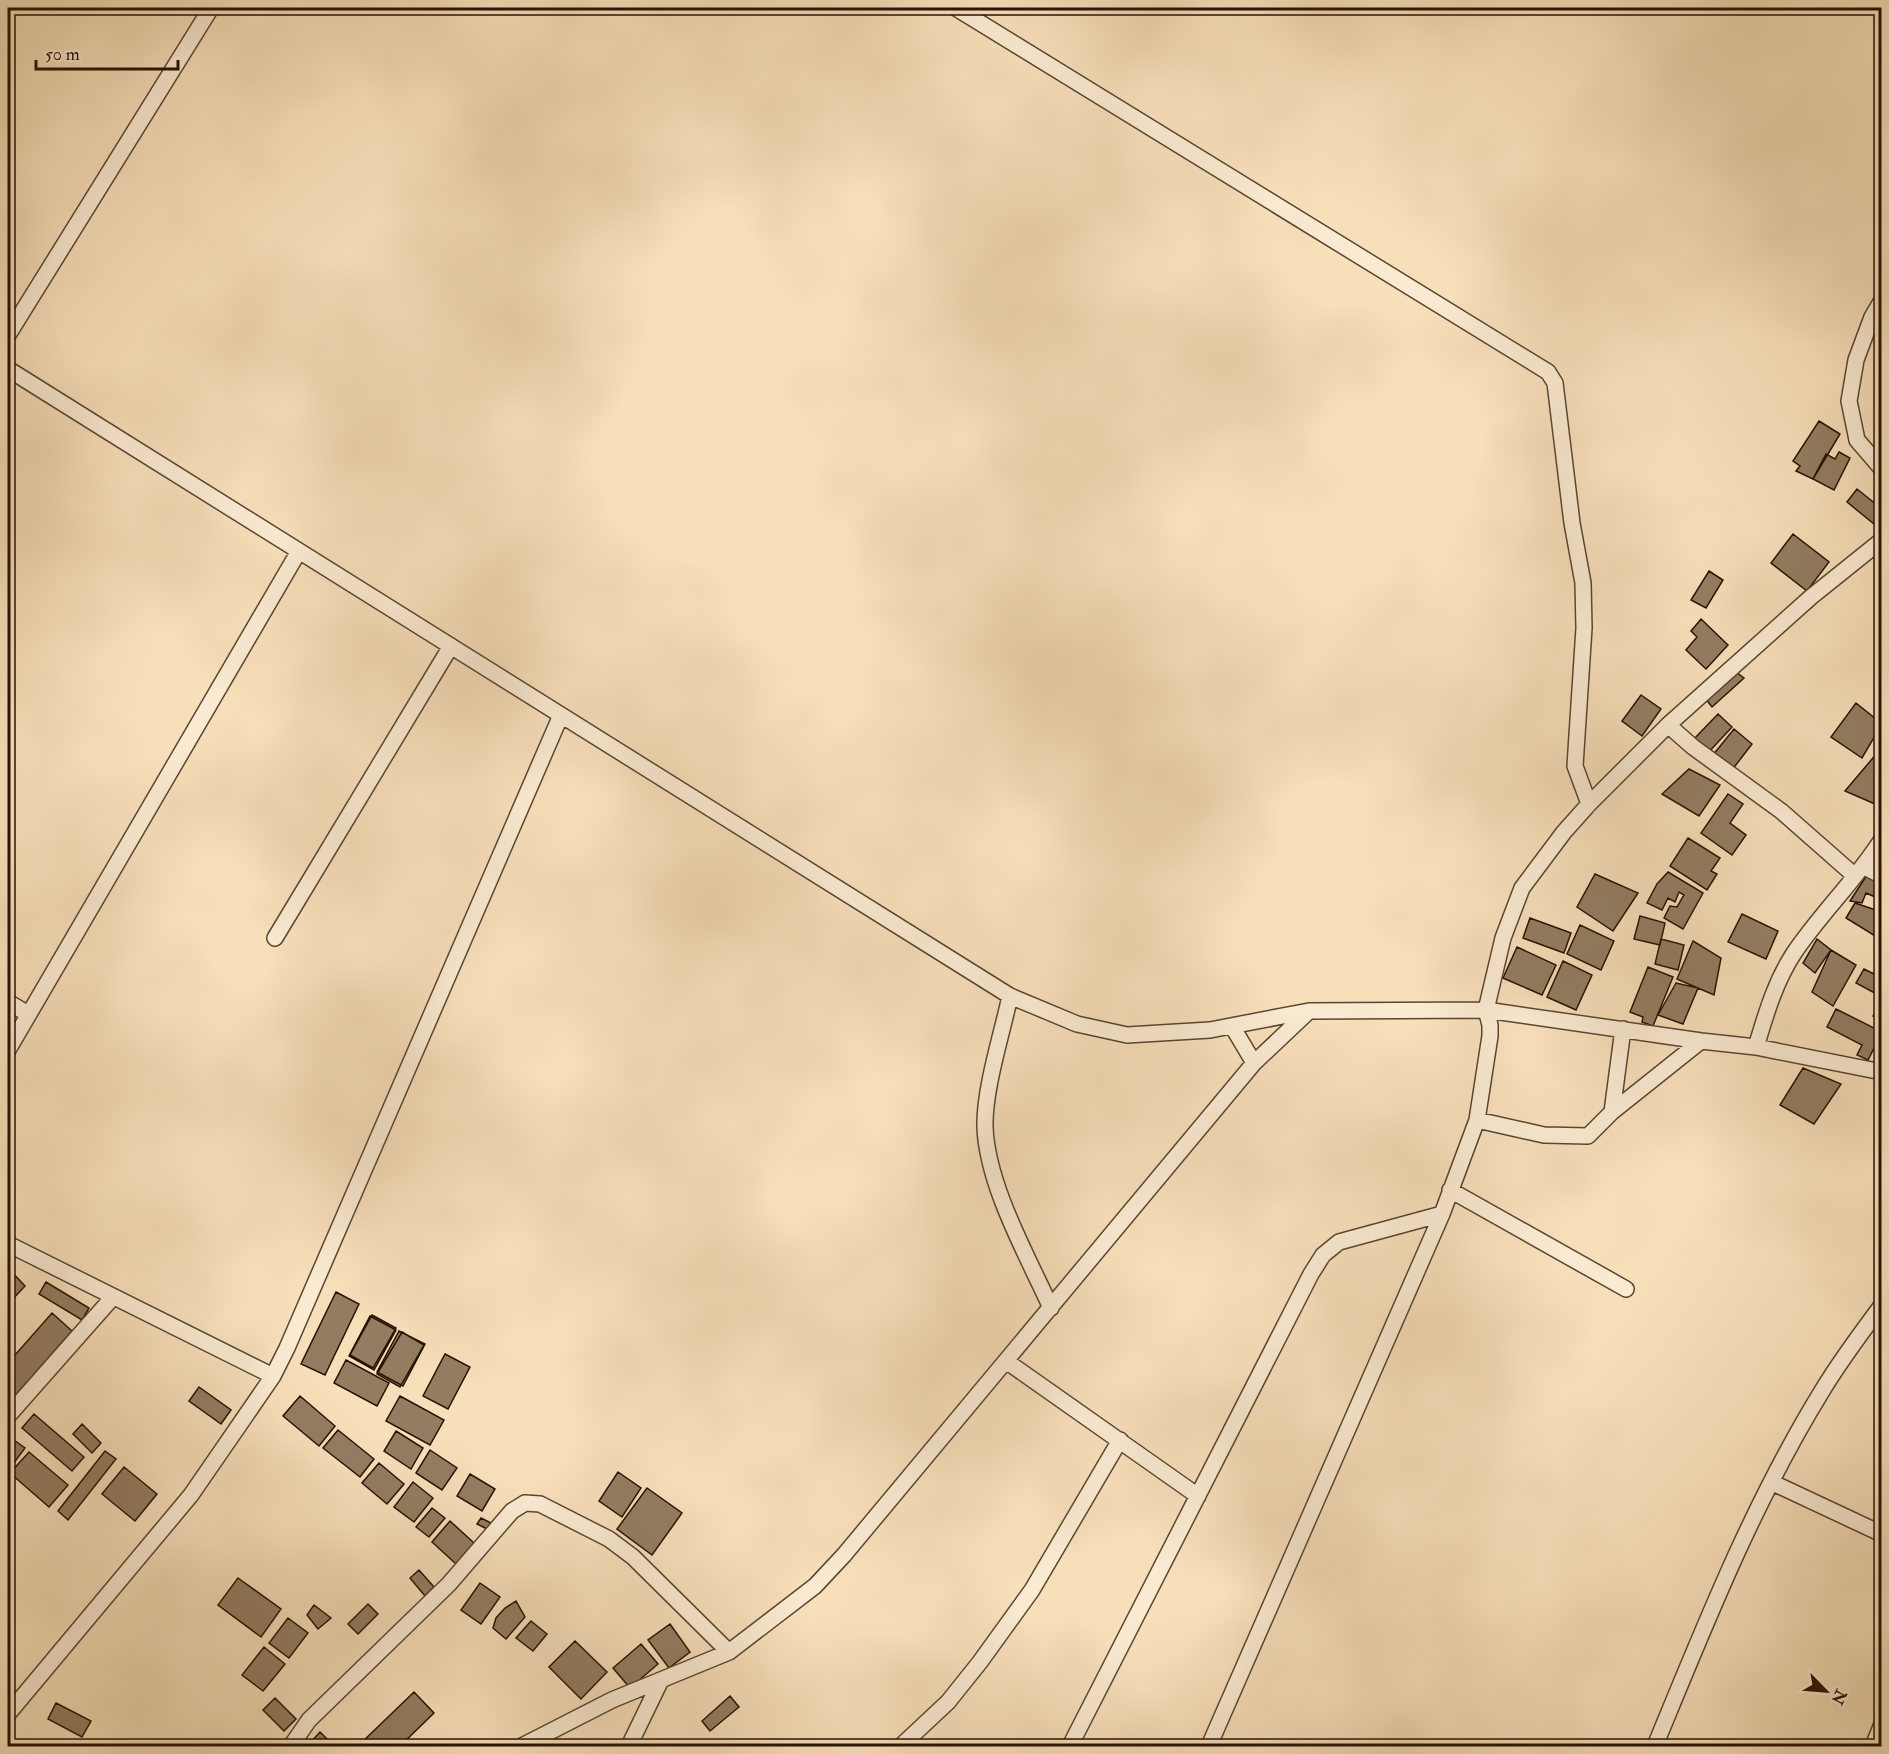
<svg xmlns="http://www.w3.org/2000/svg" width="1889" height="1754" font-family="'IM FELL Double Pica',serif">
<rect width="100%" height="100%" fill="#f7dfba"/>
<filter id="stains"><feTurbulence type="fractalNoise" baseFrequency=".00333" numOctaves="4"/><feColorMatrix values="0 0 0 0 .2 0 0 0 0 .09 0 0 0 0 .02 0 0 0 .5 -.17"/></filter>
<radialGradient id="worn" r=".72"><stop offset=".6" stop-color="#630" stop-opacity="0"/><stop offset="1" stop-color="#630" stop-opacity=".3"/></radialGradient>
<path fill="#937d62" stroke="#261203" stroke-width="1.5" d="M1819,421L1840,434L1813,479L1796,471L1800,466L1793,461Z
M1839,452L1850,458L1834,490L1813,479L1826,454L1835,459Z
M1857,489L1882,509V514L1874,524L1847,502Z
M1793,534L1829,562L1807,591L1771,563Z
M1709,571L1723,580L1706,608L1691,600Z
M1701,619L1728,645L1706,669L1686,650L1697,637L1691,631Z
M1736,672L1744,678L1712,707L1705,698Z
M1641,695L1661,709L1642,736L1622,721Z
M1856,703L1882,724L1862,758L1831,737Z
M1718,714L1732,727L1707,754L1693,740Z
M1734,729L1752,744L1732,770L1713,755Z
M1878,752L1882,754V807L1845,791Z
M1689,769L1720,785L1699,816L1662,794Z
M1728,794L1743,804L1730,823L1746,835L1732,855L1701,833Z
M1688,838L1720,858L1711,871L1717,874L1707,890L1670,866Z
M1668,872L1703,893L1683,929L1664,918L1670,906L1677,907L1684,895L1679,892L1675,902L1668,898L1662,910L1647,903L1657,884Z
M1595,874L1638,893L1613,931L1577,907Z
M1867,875L1882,883V900L1866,893L1862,903L1850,901Z
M1855,903L1882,912L1880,939L1846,918Z
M1742,914L1778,931L1766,959L1728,942Z
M1640,916L1665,923L1660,945L1634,939Z
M1530,918L1571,933L1564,953L1523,938Z
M1580,925L1614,941L1601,970L1567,954Z
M1661,939L1684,945L1678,970L1655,964Z
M1817,939L1831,950L1815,973L1803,963Z
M1693,941L1721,958L1714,995L1677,979Z
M1517,947L1556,965L1542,995L1503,978Z
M1831,950L1856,965L1833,1006L1812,992Z
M1563,961L1592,975L1576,1010L1547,997Z
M1648,967L1673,977L1653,1026L1642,1022L1643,1017L1630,1012Z
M1864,969L1882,978V997L1856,983Z
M1676,983L1698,988L1683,1024L1658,1015Z
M1882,1001V1021L1873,1016Z
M1836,1009L1882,1032L1868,1060L1857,1055L1862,1045L1827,1027Z
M1803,1068L1841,1084L1814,1124L1780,1105Z
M8,1268L25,1286L8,1304Z
M46,1282L89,1308L82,1320L39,1294Z
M336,1292L359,1304L325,1375L301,1364Z
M52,1313L72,1331L8,1404V1363Z
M372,1315L396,1328L373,1368L350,1355Z
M370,1316L396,1330L374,1370L349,1356Z
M399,1331L425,1344L403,1386L377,1372Z
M402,1332L424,1345L400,1387L377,1374Z
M445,1354L470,1367L448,1409L423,1396Z
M346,1360L389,1383L377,1406L334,1383Z
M199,1387L231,1410L221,1424L189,1401Z
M300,1396L335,1426L319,1446L283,1416Z
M400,1396L444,1420L430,1445L386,1421Z
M34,1414L84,1457L72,1471L22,1428Z
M82,1424L101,1443L92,1453L73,1434Z
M338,1430L374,1459L360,1477L323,1448Z
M396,1431L423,1448L411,1469L384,1451Z
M11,1438L25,1448L8,1471V1442Z
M430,1450L457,1468L442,1490L416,1473Z
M105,1451L116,1459L68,1520L58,1511Z
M29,1452L68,1485L49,1507L10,1473Z
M379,1463L404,1484L387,1504L362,1483Z
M124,1467L157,1494L135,1521L102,1494Z
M618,1472L641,1488L622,1517L599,1501Z
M470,1474L495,1489L482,1511L457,1496Z
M413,1482L433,1498L414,1522L394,1507Z
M647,1488L682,1513L652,1555L617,1529Z
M432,1508L445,1518L429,1537L416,1527Z
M481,1518L491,1523L487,1529L477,1524Z
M450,1521L474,1543L456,1564L432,1542Z
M419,1570L434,1587L425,1596L410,1578Z
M238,1578L281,1609L261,1637L218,1605Z
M480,1583L500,1597L481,1624L461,1610Z
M516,1601L525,1617L506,1639L493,1628L496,1618L505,1608Z
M368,1604L378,1614L358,1634L348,1624Z
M314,1605L331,1618L318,1629L307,1615Z
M288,1618L308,1633L289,1658L269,1643Z
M531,1621L547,1634L533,1651L516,1638Z
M670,1624L690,1652L669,1668L648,1640Z
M575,1641L607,1672L581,1699L549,1667Z
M641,1644L658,1664L630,1688L613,1668Z
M264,1647L285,1664L263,1691L242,1675Z
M414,1692L434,1713L400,1746H358Z
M730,1696L739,1707L710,1731L702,1721Z
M275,1698L296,1719L284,1731L263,1710Z
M56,1703L91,1721L82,1737L48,1719Z
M320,1732L330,1742L326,1746H307Z"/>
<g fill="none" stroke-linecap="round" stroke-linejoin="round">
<defs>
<path id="minor" d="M956,8L1548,372L1555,383L1572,523L1583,583L1584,628L1575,766L1589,804
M1882,300L1872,317L1856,360L1849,401L1857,440L1882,469
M8,335L211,8
M8,369L1010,996L1077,1024L1127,1035L1210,1030L1309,1011L1486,1010L1701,1041L1756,1047L1882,1072
M1668,725L1693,747L1781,811L1855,876
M1863,866L1882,876
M275,938L451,646
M1010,996C1002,1034 984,1089 985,1127C987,1185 1027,1255 1051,1308
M8,1002L28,1014
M1232,1026L1254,1063
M1756,1047C1766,1014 1775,982 1794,953C1821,913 1856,880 1882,839
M8,1050L299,551
M1612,1112L1623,1029
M1477,1120L1544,1135L1588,1136L1612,1112L1701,1041
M1450,1190L1626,1289
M8,1244L273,1376
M1006,1361L1198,1496
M8,1416L113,1297
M1771,1482L1882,1534
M8,1714L191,1495L273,1376L287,1348L561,715
M291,1746L309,1720L449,1584L512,1511L525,1503L540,1504L609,1539L633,1557L729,1652
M522,1746L612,1700L729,1652L815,1586L844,1555L1254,1063L1309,1011
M629,1746L660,1682
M901,1746L948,1702L980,1662L1032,1590L1120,1440
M1070,1746L1311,1274L1323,1255L1339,1242L1442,1214
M1209,1746L1442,1214L1477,1120L1490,1036V1025L1486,1010L1503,938L1522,888L1564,832L1589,804L1668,725L1811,597L1882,540
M1655,1746C1705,1625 1753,1503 1822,1391C1840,1361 1861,1333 1882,1305
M1873,1746L1882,1724"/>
</defs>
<use href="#minor" stroke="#5a4531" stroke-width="18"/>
<use href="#minor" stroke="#faead2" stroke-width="15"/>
</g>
<rect width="1889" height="1754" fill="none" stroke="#f7dfba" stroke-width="30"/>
<rect x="9" y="9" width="1871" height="1736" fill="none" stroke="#261203" stroke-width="3"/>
<rect x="15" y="15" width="1859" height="1724" fill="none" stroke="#261203" stroke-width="1.5"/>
<g transform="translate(1826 1691) rotate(115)" stroke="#faead2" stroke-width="4.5" paint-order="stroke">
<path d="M0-4.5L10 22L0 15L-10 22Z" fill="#261203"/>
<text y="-9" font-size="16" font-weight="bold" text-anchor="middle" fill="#261203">N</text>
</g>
<path d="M36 60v9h142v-9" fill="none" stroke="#261203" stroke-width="3"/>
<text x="45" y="60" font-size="18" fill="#261203" stroke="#faead2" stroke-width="4.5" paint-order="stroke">50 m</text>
<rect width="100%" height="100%" filter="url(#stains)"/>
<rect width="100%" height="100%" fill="url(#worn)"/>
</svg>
